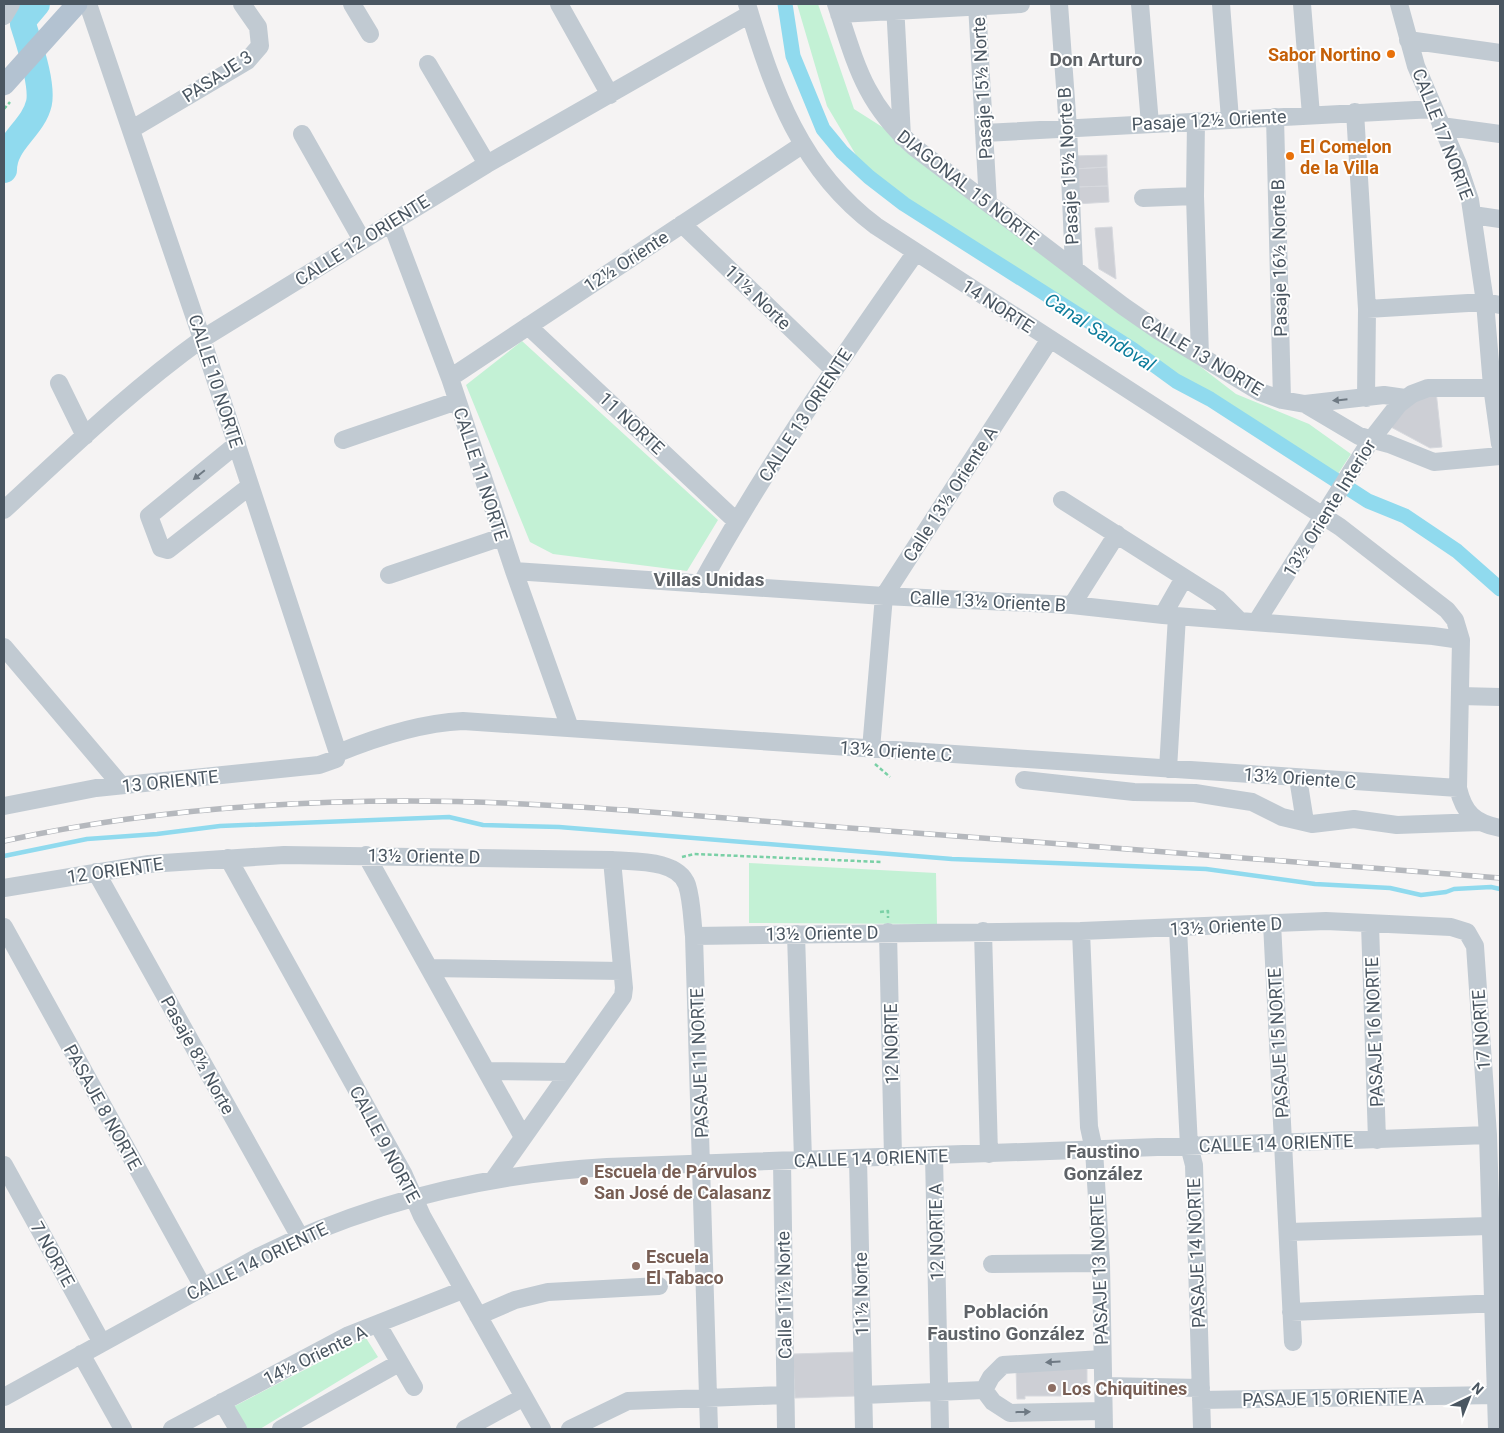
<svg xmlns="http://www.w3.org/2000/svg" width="1504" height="1433" font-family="Roboto,sans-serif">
<rect width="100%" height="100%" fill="#f5f3f3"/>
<path fill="#c3f1d5" d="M797,4H818L854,109L920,151L1236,394L1309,424L1351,454L1334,480L869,177L827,106Z
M522,341L718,520L687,571L553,554L530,542L466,385Z
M749,863L936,873L937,924L749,923Z
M366,1338L378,1357L260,1429H244L233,1407Z"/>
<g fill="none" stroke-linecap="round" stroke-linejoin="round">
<path stroke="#90daee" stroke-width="4.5" d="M4,856L87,839L157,834L220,826L449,817L483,825L559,827L952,859L1206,869L1315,884L1390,888L1421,895L1446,892L1454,889L1491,887L1500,889"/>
<path stroke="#90daee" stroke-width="15" d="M785,4L793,56L823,129L842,152L869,177L904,204L1132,349L1176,381L1210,399L1368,501L1405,516L1457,551L1500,589"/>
<path stroke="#90daee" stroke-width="26" d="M4,170C4,142 33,129 39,103C43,83 29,44 23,24L26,17L37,4"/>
</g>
<path fill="#cdcfd5" stroke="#d7d9de" d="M1107,155V167L1074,169V156Z
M1107,167L1108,186L1075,187L1074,169Z
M1108,186L1109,202L1076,204L1075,187Z
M1112,227L1116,279L1099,269L1095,228Z
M1436,391L1442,447L1430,448L1389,426L1418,395Z
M855,1352L856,1396L795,1398L793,1354Z
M1087,1367V1396H1025V1399H1017L1016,1369Z"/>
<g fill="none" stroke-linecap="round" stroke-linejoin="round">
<path stroke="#7ad0a6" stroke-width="2.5" stroke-dasharray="4 2.5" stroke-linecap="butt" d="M4,109L10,102
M875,764L890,777
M682,857L694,854L881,862
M880,912L888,911V918"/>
<path stroke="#c1cad2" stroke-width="18" d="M352,4L370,34
M559,4L610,95
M747,4C773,91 801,170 876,226L1340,527L1447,610L1455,620L1461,640L1458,788C1464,813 1474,823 1500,828
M836,4C856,64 864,102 914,147L1123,306L1159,331L1260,392L1282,400L1305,404L1384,395L1405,398
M895,4L902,137
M977,4L988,203
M1059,4L1068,128L1074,268
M1140,4L1150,124
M1221,4L1230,119
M1302,4L1311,115
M1399,4L1416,66L1458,164L1470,200L1485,302L1492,386L1500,444
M839,14L1021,4
M4,16L11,4
M1408,40L1500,53
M428,64L487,164
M1355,112L1367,309L1366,398
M1275,117L1282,400
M1196,121L1195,196L1200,356
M1441,126L1500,134
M132,129L247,61L260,46L258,27L242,4
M984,133L1434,109
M302,134L362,240
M1143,198L1195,196
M1473,215L1500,219
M391,222L450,378L514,571L570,728
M682,224L834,370
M1367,309L1485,302L1500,305
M528,326L736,521
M450,378L802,145
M59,383L85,436
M1305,404L1359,436L1389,444L1434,462L1500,456
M343,440L457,401
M237,444L149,516L161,548L168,550L250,486
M1062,500L1218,599L1239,620
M4,510C68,451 131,390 202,339L487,164L750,14
M514,571L884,596L1072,605L1163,615L1433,636L1461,640
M389,575L502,537
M701,584C765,468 840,360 916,252
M1072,605L1117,534
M1163,615L1184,578
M1257,621L1371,440L1399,404L1412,394L1428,388H1500
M4,647L121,785
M1460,696L1500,697
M871,749L884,596L1050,339
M338,753C377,737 420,723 463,721L1458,788
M1168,769L1177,616
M1298,778L1305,822
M1024,780L1134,792L1195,793L1226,798L1252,802L1282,817L1312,824L1354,819L1397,825L1480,822
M4,806L96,788L319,765L336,759L338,753L202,339L88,4
M366,855L523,1137
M228,858L403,1173L422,1216L542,1429
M96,872L300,1237
M4,888L149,864L284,855L612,860C634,862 678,859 687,885C692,901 692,920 694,936L1081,931L1326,921L1451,927L1467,932L1475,946L1488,1135L1497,1429
M1272,923L1293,1342
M1370,924L1377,1140
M4,927L203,1287
M1178,929L1189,1146L1194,1165L1202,1429
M983,931L989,1154
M1081,931L1089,1127L1094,1150L1101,1263L1104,1429
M888,932L893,1157
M796,934L803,1160
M694,936L709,1429
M429,968L622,971
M486,1071L569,1072
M934,1156L940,1429
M858,1158L864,1429
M782,1161L786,1429
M4,1165L102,1343
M494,1179L623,996L624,988L612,860
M1288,1232L1489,1226
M992,1264L1101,1263
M1291,1312L1500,1303
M478,1316L515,1300L548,1292L659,1286
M378,1325L414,1387
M81,1354L123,1429
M1103,1386L1201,1388
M984,1390L991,1377L1003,1365L1102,1359
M984,1390L993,1402L1010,1413L1103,1411
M863,1395L984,1390
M4,1397L260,1256C369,1202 485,1174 607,1167L1488,1135
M1201,1400L1496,1395
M222,1402L238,1429
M172,1429L349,1335L463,1290
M281,1429L399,1363
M465,1429L524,1397
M570,1429L628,1401L785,1395"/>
<path stroke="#b3c2d1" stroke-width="21" d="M4,85L77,4"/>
<defs>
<path id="rail" d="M4,841C136,812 274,801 409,801C547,801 685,815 823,826C1049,843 1274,860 1500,878"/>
</defs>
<use href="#rail" stroke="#b5b8bd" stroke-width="5.5"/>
<use href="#rail" stroke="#fff" stroke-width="4" stroke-dasharray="11" stroke-linecap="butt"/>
</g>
<defs><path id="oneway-solid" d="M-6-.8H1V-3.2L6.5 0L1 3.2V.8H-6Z" transform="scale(1.25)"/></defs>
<g fill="#6e7983">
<use href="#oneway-solid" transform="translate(1340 400) rotate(174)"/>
<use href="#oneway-solid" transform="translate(199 475) rotate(141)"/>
<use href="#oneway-solid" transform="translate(1053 1362) rotate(177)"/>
<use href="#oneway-solid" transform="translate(1023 1412) rotate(-1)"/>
</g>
<g fill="#e8710a" stroke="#fff" stroke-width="2">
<circle cx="1391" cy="54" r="5"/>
<circle cx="1290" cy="156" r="5"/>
</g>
<g fill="#8d6e63" stroke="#fff" stroke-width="2">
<circle cx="584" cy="1181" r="5"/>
<circle cx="636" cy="1266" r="5"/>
<circle cx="1052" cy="1388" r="5"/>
</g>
<g text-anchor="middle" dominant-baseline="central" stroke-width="4" stroke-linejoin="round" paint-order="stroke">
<g font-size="18" font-weight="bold" fill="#c56008" stroke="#fff" text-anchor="end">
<text x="1381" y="54">Sabor Nortino</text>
<text x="1300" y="146" text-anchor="start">El Comelon<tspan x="1300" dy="21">de la Villa</tspan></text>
</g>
<g font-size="18" fill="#4a5661" stroke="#fff">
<text transform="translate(217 76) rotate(-33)">PASAJE 3</text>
<text transform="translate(982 88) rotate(-93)">Pasaje 15½ Norte</text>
<text transform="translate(1209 120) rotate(-3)">Pasaje 12½ Oriente</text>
<text transform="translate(1443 134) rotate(69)">CALLE 17 NORTE</text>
<text transform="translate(1068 166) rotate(-93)">Pasaje 15½ Norte B</text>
<text transform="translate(968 187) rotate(38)">DIAGONAL 15 NORTE</text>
<text transform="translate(362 240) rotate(-32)">CALLE 12 ORIENTE</text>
<text transform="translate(1279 258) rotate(-91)">Pasaje 16½ Norte B</text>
<text transform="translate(626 261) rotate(-33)">12½ Oriente</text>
<text transform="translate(758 297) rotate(44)">11½ Norte</text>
<text transform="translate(998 306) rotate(33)">14 NORTE</text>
<text transform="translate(1202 355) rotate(31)">CALLE 13 NORTE</text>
<text transform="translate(216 381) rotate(72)">CALLE 10 NORTE</text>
<text transform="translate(805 415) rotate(-57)">CALLE 13 ORIENTE</text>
<text transform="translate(632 423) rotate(43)">11 NORTE</text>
<text transform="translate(481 474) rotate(72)">CALLE 11 NORTE</text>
<text transform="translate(950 494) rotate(-57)">Calle 13½ Oriente A</text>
<text transform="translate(1329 508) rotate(-58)">13½ Oriente Interior</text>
<text transform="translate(988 601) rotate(3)">Calle 13½ Oriente B</text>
<text transform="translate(896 751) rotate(4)">13½ Oriente C</text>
<text transform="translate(1300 778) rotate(4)">13½ Oriente C</text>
<text transform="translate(170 781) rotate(-6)">13 ORIENTE</text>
<text transform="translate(424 856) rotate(1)">13½ Oriente D</text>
<text transform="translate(115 870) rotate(-8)">12 ORIENTE</text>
<text transform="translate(1226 926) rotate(-3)">13½ Oriente D</text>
<text transform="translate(822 933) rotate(-1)">13½ Oriente D</text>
<text transform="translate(1481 1030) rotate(-94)">17 NORTE</text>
<text transform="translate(1374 1032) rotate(-92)">PASAJE 16 NORTE</text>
<text transform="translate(1278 1043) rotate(-93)">PASAJE 15 NORTE</text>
<text transform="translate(891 1044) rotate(-91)">12 NORTE</text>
<text transform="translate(198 1055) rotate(61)">Pasaje 8½ Norte</text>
<text transform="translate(699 1063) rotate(-92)">PASAJE 11 NORTE</text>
<text transform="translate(103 1107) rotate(61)">PASAJE 8 NORTE</text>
<text transform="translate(1276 1143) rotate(-2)">CALLE 14 ORIENTE</text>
<text transform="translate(385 1144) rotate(62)">CALLE 9 NORTE</text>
<text transform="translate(871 1158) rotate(-2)">CALLE 14 ORIENTE</text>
<text transform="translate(936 1232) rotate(-91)">12 NORTE A</text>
<text transform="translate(1196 1253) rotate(-92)">PASAJE 14 NORTE</text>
<text transform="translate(53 1254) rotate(61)">7 NORTE</text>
<text transform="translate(257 1261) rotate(-26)">CALLE 14 ORIENTE</text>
<text transform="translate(1099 1270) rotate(-92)">PASAJE 13 NORTE</text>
<text transform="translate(861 1294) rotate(-91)">11½ Norte</text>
<text transform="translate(784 1295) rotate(-91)">Calle 11½ Norte</text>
<text transform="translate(315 1355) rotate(-26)">14½ Oriente A</text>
<text transform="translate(1333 1398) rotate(-1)">PASAJE 15 ORIENTE A</text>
</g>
<g font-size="18" font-weight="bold" fill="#785e54" stroke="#fff" text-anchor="start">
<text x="594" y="1171">Escuela de Párvulos<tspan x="594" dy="21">San José de Calasanz</tspan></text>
<text x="646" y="1256">Escuela<tspan x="646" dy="21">El Tabaco</tspan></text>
<text x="1062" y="1388">Los Chiquitines</text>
</g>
<g font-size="19" font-weight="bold" fill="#5f6368" stroke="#fff">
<text x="1096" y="59">Don Arturo</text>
<text x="709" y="579">Villas Unidas</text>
<text x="1103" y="1151">Faustino<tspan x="1103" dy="22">González</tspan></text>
<text x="1006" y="1311">Población<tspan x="1006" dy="22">Faustino González</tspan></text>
</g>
<g font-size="19" font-style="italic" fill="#0c7c9b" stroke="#fff">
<text transform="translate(1100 332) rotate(33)">Canal Sandoval</text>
</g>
</g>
<rect width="1504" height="1433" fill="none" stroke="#4a5661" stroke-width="10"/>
<g transform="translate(1469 1398) rotate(43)" stroke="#ffffff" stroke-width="4" paint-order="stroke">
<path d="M0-4L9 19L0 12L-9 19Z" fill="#4a5661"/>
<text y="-8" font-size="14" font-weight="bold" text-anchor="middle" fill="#4a5661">N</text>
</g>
</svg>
